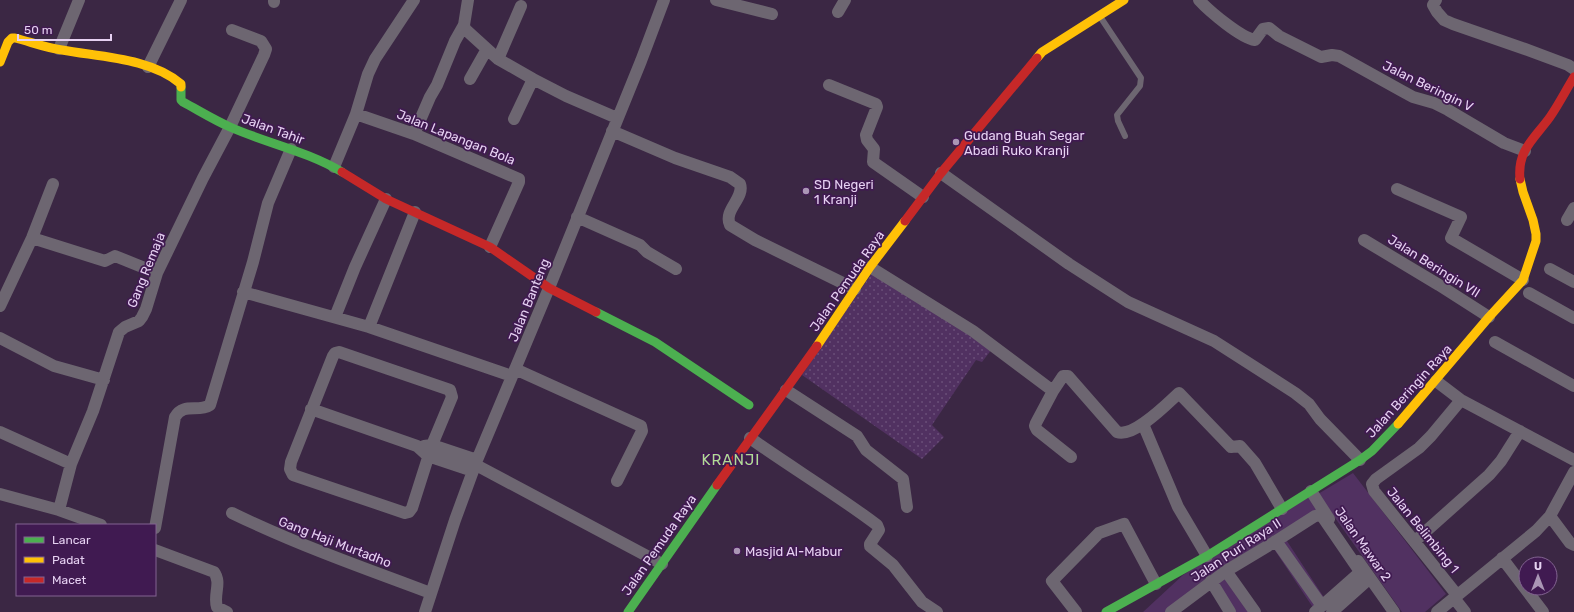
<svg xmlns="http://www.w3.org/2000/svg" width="1574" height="612" font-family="Rubik,sans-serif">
<defs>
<pattern id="grass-dots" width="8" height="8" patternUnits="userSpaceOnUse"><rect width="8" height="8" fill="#513161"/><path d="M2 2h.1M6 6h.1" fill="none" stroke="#6a4e78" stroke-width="1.8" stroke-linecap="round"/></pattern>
</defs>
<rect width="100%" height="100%" fill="#3b2744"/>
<path fill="url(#grass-dots)" d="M872,273L992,349L982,362L976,360L932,425L944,437L922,459L802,375Z"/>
<path fill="#513161" d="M1353,473L1446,594L1425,612H1402L1318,494Z
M1309,495L1319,510L1166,612H1143L1183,575Z
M1285,538L1325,599L1314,609L1272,546Z
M1225,572L1253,612H1232L1212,582Z"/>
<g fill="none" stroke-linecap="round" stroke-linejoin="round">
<path stroke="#6d6671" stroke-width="6" d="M1101,18L1141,78L1140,86L1117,115L1118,121L1125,136"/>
<path stroke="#6d6671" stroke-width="12" d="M468,0L464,25L465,29L498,59L533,79L566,96L617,118
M716,0L772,14
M1199,0C1209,11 1241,38 1255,40L1263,29L1269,28L1279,36L1321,57L1332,55L1339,56L1402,91L1413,97L1434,103L1448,110L1504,143L1525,151
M1436,0L1433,5L1437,12L1444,20L1453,24L1525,49L1568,65L1574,69
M274,2V0
M838,12L845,0
M59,49L79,0
M498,59L521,6
M148,67L181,0
M470,79L487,49
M829,85L876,104L877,107L866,135L867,140L874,149L873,162L923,197
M356,114L414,134L519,179V182L490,247
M514,119L533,79
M612,131L675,158L730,177L740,184C745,198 723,210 730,225L755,240L855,289
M414,134L430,97L437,85L455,41L464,25
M334,167L356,114L368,74L375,59L414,0
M941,173L1069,264L1128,302L1214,341L1295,393L1309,404L1320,419L1360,460
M1397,189L1461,217L1451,238L1523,280
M577,217L640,245L647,252L676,269
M1567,220L1574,208
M32,238L105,261L115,256L157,273
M1364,240L1439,285L1489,317
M870,267L973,331L1053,391L1063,376H1068L1117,432C1134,438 1167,404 1179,393L1231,447L1240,446L1255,463L1282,509
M1550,269L1574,282
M243,292L369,327L512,376
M1529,293L1574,318
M0,306L32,238L53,184
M335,317L355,267L386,199
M369,327L415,212
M0,338L54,366L104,380
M1495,342L1574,386
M339,352L450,390L452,397L432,445L412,508L409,512L405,513L293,475L290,469L291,462L333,356L335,353Z
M515,369L641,426L642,431L617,481
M1436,381L1461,400L1574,460
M786,390L857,436L866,450L903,479L907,507
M1053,391L1036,423L1035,426L1037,430L1071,457
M311,409L417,446L428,456L473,471
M1143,424L1178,507L1207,556
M0,432L71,464
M750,438C792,468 836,494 877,525L879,530L870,544V546L893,565L922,602L937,612
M424,446L432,445L477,460
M476,465L662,564
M1311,491L1329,519
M0,494L59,510L101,525
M59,510L71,464L93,411L119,332L125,327L139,321L142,317L146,309L157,273L203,178L230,127L264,55L266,49L261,41L232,30
M232,513C296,544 363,568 431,593
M1550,516L1570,543L1574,545
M155,528L175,417C184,402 198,413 210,405L253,262L268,203L291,149
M1276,541L1322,606
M1415,541L1489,475L1501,461L1520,431
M155,550L214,572C222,583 213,595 217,607L227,612
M1502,558L1543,612
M1358,561L1394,612
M1226,571L1255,612
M1211,581L1230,612
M1457,595L1374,491L1372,484L1376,479L1419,448L1431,436L1461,400
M1454,598L1465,612
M425,612L455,520L477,460L549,288L641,61L664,0
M1076,612L1052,581L1099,533L1124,524L1156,584
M1171,612L1226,571L1276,541L1315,516L1319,515L1322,516L1359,570L1358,574L1315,612
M1332,612L1370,578
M1437,612L1536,531L1550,516L1574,472"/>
<path stroke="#4caf50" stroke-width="9" d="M181,87V100L183,102C198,110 214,120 230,127C266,143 307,151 342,172
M596,312L655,342L749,405
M628,612L717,485
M1106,612L1207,556L1360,460L1372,451L1398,424"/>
<path stroke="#ffc107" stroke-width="9" d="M1037,58L1042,52L1124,0
M0,62L8,42L12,38H15C31,42 46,48 62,50C100,57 151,58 181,84V87
M817,346L870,267L905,221
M1398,424L1489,317L1523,280L1536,241V234L1533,220L1523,192L1520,179"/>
<path stroke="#c62828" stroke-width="9" d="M342,172L386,199L490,247L549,288L596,312
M1520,179C1517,150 1535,138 1550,117C1559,104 1566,90 1574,77
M905,221L941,173L1037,58
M717,485L817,346"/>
</g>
<g fill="#aa96b5" stroke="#401a51" stroke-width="1.5">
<circle cx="956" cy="142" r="4"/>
<circle cx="806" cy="191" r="4"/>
<circle cx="737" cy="551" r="4"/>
</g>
<g text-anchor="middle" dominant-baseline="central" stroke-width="3.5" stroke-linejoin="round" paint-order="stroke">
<g font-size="13" fill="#e6d1f2" stroke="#401a51">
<text transform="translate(1428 86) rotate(26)">Jalan Beringin V</text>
<text transform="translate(273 129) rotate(20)">Jalan Tahir</text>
<text transform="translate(456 137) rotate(22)">Jalan Lapangan Bola</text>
<text transform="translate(1434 266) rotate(32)">Jalan Beringin VII</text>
<text transform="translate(146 270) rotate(-68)">Gang Remaja</text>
<text transform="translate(847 281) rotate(-55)">Jalan Pemuda Raya</text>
<text transform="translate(529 300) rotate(-68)">Jalan Banteng</text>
<text transform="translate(1409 391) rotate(-48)">Jalan Beringin Raya</text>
<text transform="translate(1423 530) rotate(51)">Jalan Belimbing 1</text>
<text transform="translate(335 542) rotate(21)">Gang Haji Murtadho</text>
<text transform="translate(1363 544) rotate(55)">Jalan Mawar 2</text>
<text transform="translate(659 545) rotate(-55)">Jalan Pemuda Raya</text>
<text transform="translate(1236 550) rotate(-33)">Jalan Puri Raya II</text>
</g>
<g font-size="13" fill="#e6d1f2" stroke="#401a51" text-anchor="start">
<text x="964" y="135">Gudang Buah Segar<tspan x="964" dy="15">Abadi Ruko Kranji</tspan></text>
<text x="814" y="184">SD Negeri<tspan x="814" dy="15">1 Kranji</tspan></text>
<text x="745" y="551">Masjid Al-Mabur</text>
</g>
<g font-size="15" letter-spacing="1" fill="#b1da96" stroke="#401a51">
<text x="731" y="460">KRANJI</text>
</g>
</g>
<rect x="16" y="524" width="140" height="72" fill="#401a51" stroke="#826391"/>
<rect x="24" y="537" width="20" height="6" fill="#4caf50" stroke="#826391"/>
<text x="52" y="544" font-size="12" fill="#e6d1f2">Lancar</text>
<rect x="24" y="557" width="20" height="6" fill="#ffc107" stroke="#826391"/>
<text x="52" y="564" font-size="12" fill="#e6d1f2">Padat</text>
<rect x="24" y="577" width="20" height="6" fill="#c62828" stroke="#826391"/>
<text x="52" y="584" font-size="12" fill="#e6d1f2">Macet</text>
<g transform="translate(1538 576)"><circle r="19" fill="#401a51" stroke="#826391"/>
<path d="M0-3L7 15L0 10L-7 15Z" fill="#aa96b5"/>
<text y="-6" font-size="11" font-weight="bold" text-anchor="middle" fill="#e6d1f2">U</text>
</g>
<path d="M18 34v6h93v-6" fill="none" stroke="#e6d1f2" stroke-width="2"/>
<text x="24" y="34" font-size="12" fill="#e6d1f2" stroke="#401a51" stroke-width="3" paint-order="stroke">50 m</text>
</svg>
